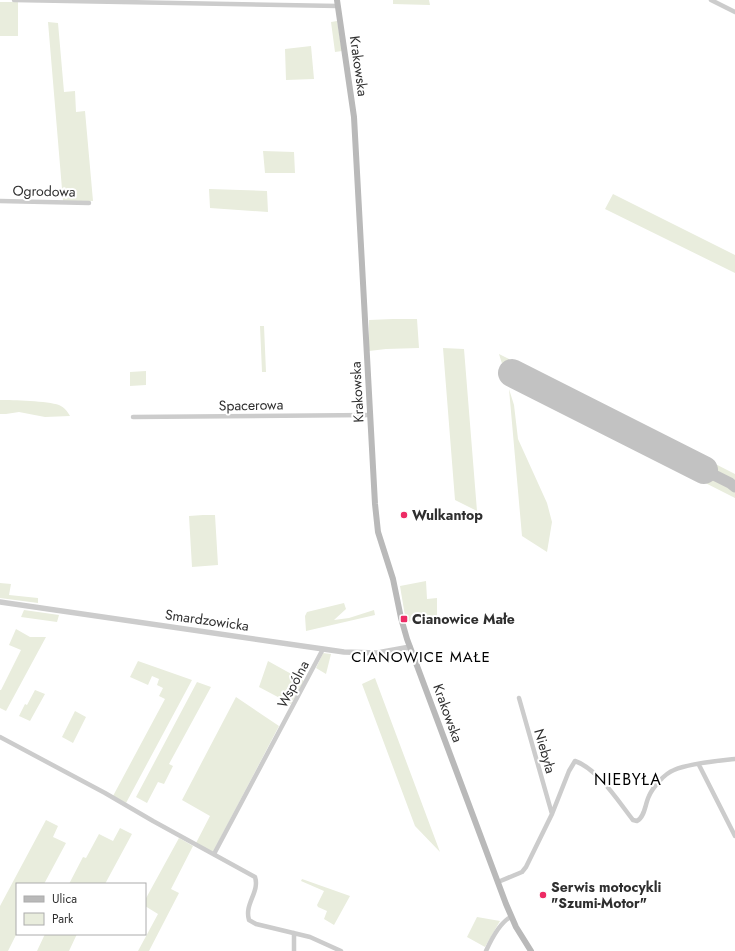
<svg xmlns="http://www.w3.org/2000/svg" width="735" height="951" font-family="Jost,sans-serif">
<rect width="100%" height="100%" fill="#fff"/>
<path fill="#e9eddd" d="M393,0H429L430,5L393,4Z
M0,2H18V36H0Z
M337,21L342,51L335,52L331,22Z
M48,22L58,23L64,92L75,91L76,112L85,111L93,201H63Z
M311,46L314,79L286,80L285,49Z
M263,151L294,152L295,173H265Z
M209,189L267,191L268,212L210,208Z
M613,194L735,255V273L605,209Z
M393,319H417L419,348L386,349L369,351V320Z
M264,326L266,372H262L260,326Z
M443,348L464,349L477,511L455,500Z
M499,354L735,474V498L508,383Z
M146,371V385L130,386V372Z
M509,389L514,405L518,439L547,503L552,522L547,552L522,536Z
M0,400C13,400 48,401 59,405C64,407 68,412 70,416L45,417L19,412L6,414H0Z
M203,515H215L218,565L192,567L189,516Z
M426,581L427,599L437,598V617L406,622L400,586Z
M0,583L11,584L9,595L38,598V603L0,598Z
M344,603L346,609L334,620L349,618L374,610L375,615L306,631L305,616L307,612Z
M24,610L59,615L57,622L21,617Z
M16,629L30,637H46L6,711L0,708V690H1L21,650L9,645Z
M323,653L331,654L326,674L316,668Z
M138,661L192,680L126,803L113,796L165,699L159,696L163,688L157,685L159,679L152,676L148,685L130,677Z
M268,661L304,681L291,704L259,687Z
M375,678L440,852L415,826L362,684Z
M197,682L211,687L169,764L173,766L164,784L158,782L147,803L136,797Z
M35,690L45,694L30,721L19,716L25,704L27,705Z
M236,697L279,726L213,852L196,843L210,816L182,800Z
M75,711L86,717L73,743L62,737Z
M46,820L58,826L53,837L66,843L44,884H17V933L8,951H0V906Z
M120,828L132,834L105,884H69L83,857L86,858L99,834L113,841Z
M179,838L193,846L171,889L179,893L149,951H138L158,914L145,906V900Z
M302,879L350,896L334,925L324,919L327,911L318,907L317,905L324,891L301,881Z
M477,917L500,921L485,947L467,937Z
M45,934H77L69,951H37Z"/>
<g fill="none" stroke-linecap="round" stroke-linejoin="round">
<path stroke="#c2c2c2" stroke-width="11" d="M704,470L730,483L735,487"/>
<path stroke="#c2c2c2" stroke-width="28" d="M512,373L704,470"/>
<path stroke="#ccc" stroke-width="4.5" d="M14,0L338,6
M711,0L735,12
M0,201L89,203
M133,417L370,415
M519,698L552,814
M0,737L105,793L153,821L255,877C260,892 244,904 249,920L256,924L310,937L341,951
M699,765L735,836
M214,854L323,649
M498,882L522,872L526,867L552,814L569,771L575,761C598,769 618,801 633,820L637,821C645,817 645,804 649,796C653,787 664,774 674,770C690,763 717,761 735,759
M294,951V933
M486,951C491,940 500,922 511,917"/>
<path stroke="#ccc" stroke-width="5.5" d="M0,602L344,652L377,653L410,647"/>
<path stroke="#b9b9b9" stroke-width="6" d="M337,0L354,117L375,504L378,532L393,579L401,618L407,639L506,904L516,927L531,951"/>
</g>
<g fill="#ed2b64" stroke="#fff" stroke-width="1.5">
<circle cx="404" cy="515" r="4"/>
<rect x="400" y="615" width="8" height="8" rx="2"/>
<circle cx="543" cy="895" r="4"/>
</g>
<g text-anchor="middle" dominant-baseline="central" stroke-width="4" stroke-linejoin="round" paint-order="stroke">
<g font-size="14" fill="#2f2f2f" stroke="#fff">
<text transform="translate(359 66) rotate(82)">Krakowska</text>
<text transform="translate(44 191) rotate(1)">Ogrodowa</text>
<text transform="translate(357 392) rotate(-93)">Krakowska</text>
<text transform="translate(251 405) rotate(-1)">Spacerowa</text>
<text transform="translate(207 620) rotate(8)">Smardzowicka</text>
<text transform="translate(293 684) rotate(-62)">Wspólna</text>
<text transform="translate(448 713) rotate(70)">Krakowska</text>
<text transform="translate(545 751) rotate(74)">Niebyła</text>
</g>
<g font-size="14" font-weight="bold" fill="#2f2f2f" stroke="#fff" text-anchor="start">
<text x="412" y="515">Wulkantop</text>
<text x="412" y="619">Cianowice Małe</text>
<text x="551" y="887">Serwis motocykli<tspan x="551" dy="16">"Szumi-Motor"</tspan></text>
</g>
<g font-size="15" letter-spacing="1" fill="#000" stroke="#fff">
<text x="421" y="657">CIANOWICE MAŁE</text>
</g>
<g font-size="16" letter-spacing="1" fill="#000" stroke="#fff">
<text x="628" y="779">NIEBYŁA</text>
</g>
</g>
<rect x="16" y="883" width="130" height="52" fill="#ffffff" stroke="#acacac"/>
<rect x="24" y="896" width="20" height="6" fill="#b9b9b9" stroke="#acacac"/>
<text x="52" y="903" font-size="12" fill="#2f2f2f">Ulica</text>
<rect x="24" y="913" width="20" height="12" fill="#e9eddd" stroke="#acacac"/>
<text x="52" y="923" font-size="12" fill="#2f2f2f">Park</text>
</svg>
